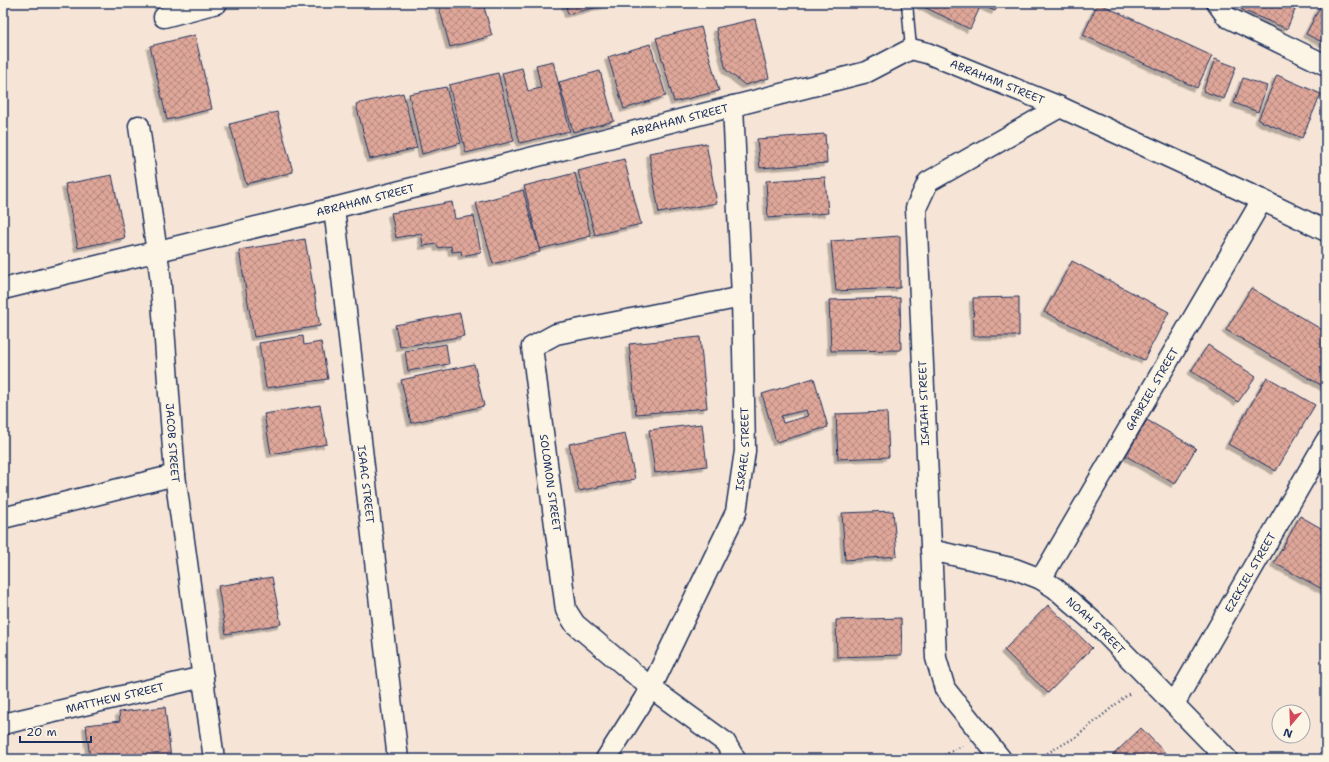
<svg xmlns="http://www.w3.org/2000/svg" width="1329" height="762" font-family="'Shantell Sans',sans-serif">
<defs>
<pattern id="building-cross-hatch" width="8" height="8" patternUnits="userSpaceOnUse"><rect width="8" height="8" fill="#dfa799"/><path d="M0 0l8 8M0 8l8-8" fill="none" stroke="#b48880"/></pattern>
<filter id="shadow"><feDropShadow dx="-3.5" dy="3.5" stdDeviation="0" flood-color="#0004"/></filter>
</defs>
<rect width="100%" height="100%" fill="#f6e5d6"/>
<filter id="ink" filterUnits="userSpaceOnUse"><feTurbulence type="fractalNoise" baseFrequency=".025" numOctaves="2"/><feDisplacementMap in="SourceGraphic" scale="8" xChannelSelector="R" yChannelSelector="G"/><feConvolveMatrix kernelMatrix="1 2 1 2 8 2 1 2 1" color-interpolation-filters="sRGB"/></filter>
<g filter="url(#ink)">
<path fill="url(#building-cross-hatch)" stroke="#1b2f5e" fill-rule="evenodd" filter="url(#shadow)" d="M438,3H483L492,36L450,47Z
M565,3H615L568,14Z
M921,3H999L995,11L981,5L970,29L920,5Z
M1098,3L1212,56L1197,88L1083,35Z
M1245,3H1298L1287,29L1242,10Z
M1322,3H1326V44L1306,34Z
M755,19L769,78L745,85L726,70L716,28Z
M701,27L719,91L674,102L656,38Z
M195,35L212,109L167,120L150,46Z
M650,44L666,96L624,109L608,57Z
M1215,59L1236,67L1224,99L1203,91Z
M553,61L570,131L520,143L502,73L522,68L528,91L541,88L536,65Z
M600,71L614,121L573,132L559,82Z
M498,73L514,141L466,153L449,85Z
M1277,75L1321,94L1302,138L1258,120Z
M1243,78L1267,86L1258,112L1234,103Z
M446,87L461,143L422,154L409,94Z
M403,93L417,148L370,159L356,104Z
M277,112L293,172L246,184L230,124Z
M825,134L827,163L760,168L757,139Z
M706,143L717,203L659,213L649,153Z
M624,159L641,224L595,235L578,171Z
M575,173L591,236L540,249L524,186Z
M112,175L125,238L78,248L65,184Z
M825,177L828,213L768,218L766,181Z
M523,190L540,252L493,264L476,203Z
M452,202L455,219L474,216L481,252L462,256L461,251L452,252L451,246L438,248L437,244L423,246L421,233L396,238L391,213Z
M900,236V288L836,291L831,241Z
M305,239L320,326L254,337L239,250Z
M1072,261L1169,312L1144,360L1044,312Z
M1251,288L1326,332V388L1226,330Z
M1019,297V336H974L973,298Z
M900,298L901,350L831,351L829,300Z
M460,313L464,336L400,347L395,325Z
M303,336L304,345L321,342L328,379L266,388L259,343Z
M700,337L707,408L636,414L629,344Z
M446,344L449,364L408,371L405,351Z
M1208,345L1256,377L1238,402L1191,371Z
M474,364L484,406L411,423L401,380Z
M1267,377L1315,405L1276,471L1228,444Z
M814,378L828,427L776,442L762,394ZM806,410L808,416L783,423L781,416Z
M320,405L327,444L271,454L264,414Z
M887,412L889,457L838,459L836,414Z
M1147,420L1196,448L1175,484L1126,456Z
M702,424L707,466L655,473L649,430Z
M625,433L635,479L579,491L569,444Z
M893,511L897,556L845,560L842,513Z
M1300,516L1326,531V591L1274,563Z
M272,577L281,624L226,634L218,586Z
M1048,605L1092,648L1048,693L1004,650Z
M901,618L902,655L837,657L836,620Z
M165,707L171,759H90L86,725L120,721L119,712Z
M1141,728L1171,759H1109Z"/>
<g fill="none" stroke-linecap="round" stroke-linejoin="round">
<defs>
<path id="service" d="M907,3L911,49"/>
<g id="minor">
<path d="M1217,3L1227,17L1326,65"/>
<path d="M164,17L217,3"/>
<path id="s1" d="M139,126L160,274L175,475L214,759"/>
<path id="s2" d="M334,208L398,759"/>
<path id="s3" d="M3,289L334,208L867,72L911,49L927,53L1060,107L1262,200L1326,231"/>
<path d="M3,518L175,475"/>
<path id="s4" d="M931,550L1015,569L1041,579L1055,588L1096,624L1227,759"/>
<path id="s5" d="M1041,579L1262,200"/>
<path id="s6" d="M1174,704L1326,441"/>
<path id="s7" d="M3,724L203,677"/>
<path id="s8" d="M606,759L651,688L736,512L745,451L742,297L733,106"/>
<path d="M735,759L725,742L651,688L575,624L566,610L532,347L556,334L742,297"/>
<path d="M1001,759L945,689L936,658L916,208L928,182L1060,107"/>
</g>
</defs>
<use href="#service" stroke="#1b2f5e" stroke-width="13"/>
<use href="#minor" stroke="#1b2f5e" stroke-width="23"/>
<path stroke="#1b2f5e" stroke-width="2.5" stroke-dasharray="1 3" stroke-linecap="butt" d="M937,759L962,746
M1037,759L1076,737L1131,692"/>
<use href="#service" stroke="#fcf5e5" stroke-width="10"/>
<use href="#minor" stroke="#fcf5e5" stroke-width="20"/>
</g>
</g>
<g text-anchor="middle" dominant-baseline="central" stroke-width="3.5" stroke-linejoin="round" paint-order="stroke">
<g font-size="11" fill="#1b2f5e" stroke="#fcf5e5">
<text stroke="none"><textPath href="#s3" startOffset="1033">ABRAHAM STREET</textPath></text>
<text stroke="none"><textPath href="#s3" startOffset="697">ABRAHAM STREET</textPath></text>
<text stroke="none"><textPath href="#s3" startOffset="373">ABRAHAM STREET</textPath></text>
<text stroke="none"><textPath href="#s5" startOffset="220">GABRIEL STREET</textPath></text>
<text transform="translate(924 403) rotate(-92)">ISAIAH STREET</text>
<text stroke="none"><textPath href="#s1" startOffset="319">JACOB STREET</textPath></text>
<text stroke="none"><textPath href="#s8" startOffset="343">ISRAEL STREET</textPath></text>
<text transform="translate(550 483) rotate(82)">SOLOMON STREET</text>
<text stroke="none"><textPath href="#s2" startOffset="278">ISAAC STREET</textPath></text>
<text stroke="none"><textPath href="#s6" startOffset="152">EZEKIEL STREET</textPath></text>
<text stroke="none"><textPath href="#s4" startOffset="186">NOAH STREET</textPath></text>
<text stroke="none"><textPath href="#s7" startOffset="115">MATTHEW STREET</textPath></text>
</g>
</g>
<rect width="1329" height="762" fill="none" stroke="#fcf5e5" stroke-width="16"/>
<rect x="8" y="8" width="1313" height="746" fill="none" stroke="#1b2f5e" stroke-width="1.5" filter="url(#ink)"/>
<g transform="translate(1291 724) rotate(199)"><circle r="19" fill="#fcf5e5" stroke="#a2a6af"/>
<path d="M0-3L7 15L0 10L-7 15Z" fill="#d1495b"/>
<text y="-6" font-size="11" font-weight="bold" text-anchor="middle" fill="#1b2f5e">N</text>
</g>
<path d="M20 736v6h71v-6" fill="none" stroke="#1b2f5e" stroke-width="2"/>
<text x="26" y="736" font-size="12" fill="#1b2f5e" stroke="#fcf5e5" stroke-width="3" paint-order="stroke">20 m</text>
</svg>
